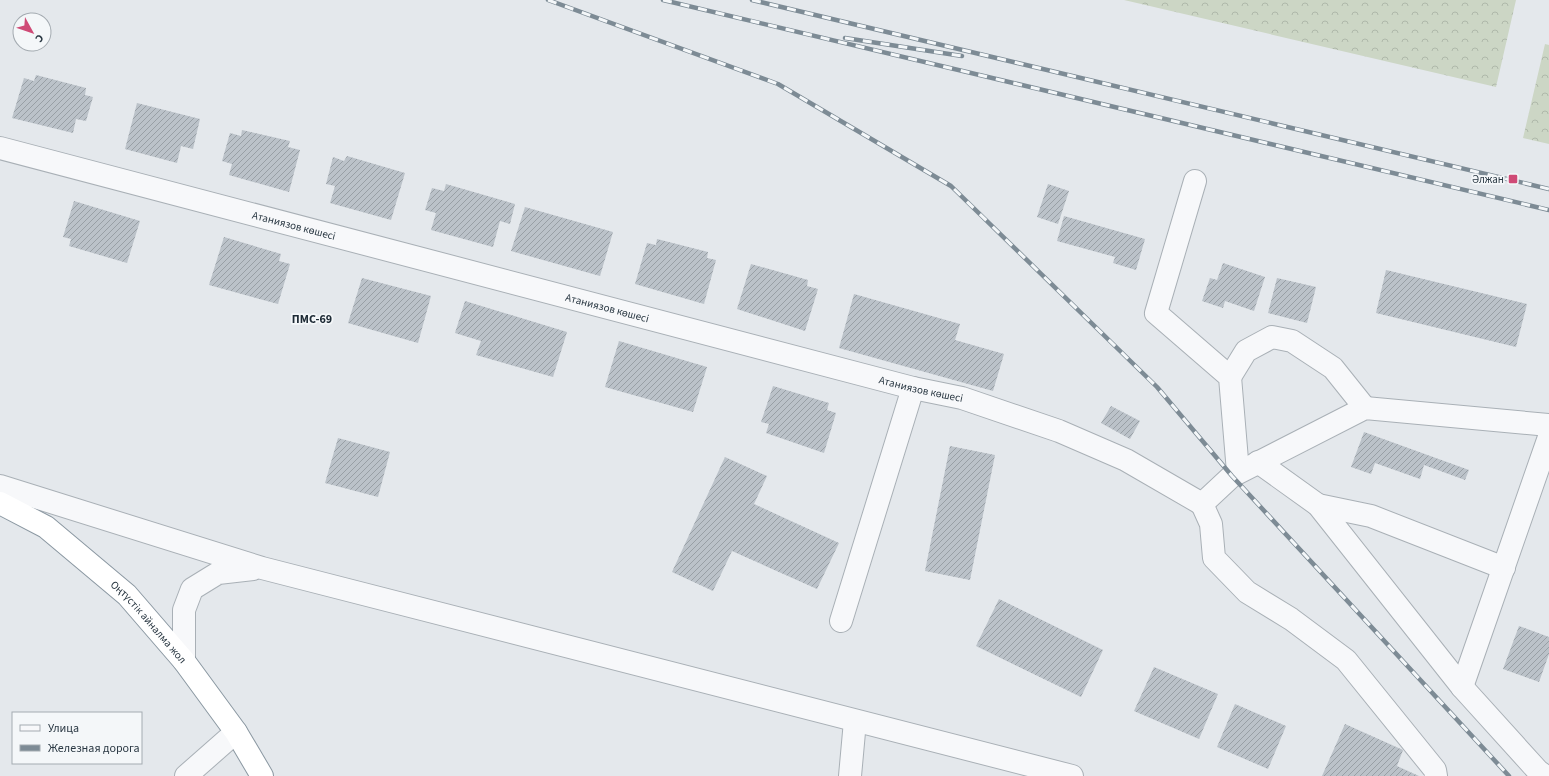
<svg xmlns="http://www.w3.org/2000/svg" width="1549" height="776" font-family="'Source Sans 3',sans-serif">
<defs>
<pattern id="forest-crowns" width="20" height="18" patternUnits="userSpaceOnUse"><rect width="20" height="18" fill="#ccd6c5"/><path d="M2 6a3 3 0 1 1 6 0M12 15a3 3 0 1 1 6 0" fill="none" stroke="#afb8aa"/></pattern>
<pattern id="building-hatch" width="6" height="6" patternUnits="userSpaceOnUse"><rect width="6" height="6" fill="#bbc2c9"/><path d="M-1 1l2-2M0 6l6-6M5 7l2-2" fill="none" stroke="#989fa5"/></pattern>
</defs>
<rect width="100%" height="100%" fill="#e4e8ec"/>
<path fill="url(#forest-crowns)" d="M1124,0H1516L1496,87Z
M1545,44L1549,45V144L1523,138Z"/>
<path fill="url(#building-hatch)" d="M36,75L86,88L85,95L93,97L86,121L76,119L73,133L12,118L24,78L34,81Z
M137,103L200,119L193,149L181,146L177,163L125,149Z
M242,130L290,141L288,147L300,150L289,192L229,175L232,164L222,161L230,133L241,136Z
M347,156L405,173L391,220L330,203L335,186L326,184L333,157L344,161Z
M446,184L515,204L510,224L500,221L493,247L431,230L436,213L425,210L432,188L444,191Z
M1048,184L1069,191L1058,224L1037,217Z
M74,201L140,221L127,263L69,246L71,239L63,237Z
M525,207L613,232L600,276L511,251Z
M1064,216L1145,239L1136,270L1113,263L1115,257L1057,241Z
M224,237L281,254L279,261L290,264L278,304L209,285Z
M657,239L708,252L707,258L716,260L704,304L635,284L647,243L656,245Z
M1223,263L1265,277L1254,311L1225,301L1223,308L1202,301L1210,278L1217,280Z
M751,264L808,280L807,286L818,289L805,331L737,309Z
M1386,270L1527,304L1516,347L1376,313Z
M362,278L431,296L418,343L348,323Z
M1277,278L1316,287L1307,323L1268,313Z
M854,294L960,324L955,340L1004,354L993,391L839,348Z
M465,301L567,332L553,377L476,355L481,341L455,333Z
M619,341L707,367L693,412L605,387Z
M773,386L829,403L827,410L836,413L824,453L766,433L769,424L761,422Z
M1111,406L1140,421L1130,439L1101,423Z
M1364,432L1469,470L1465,480L1424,465L1420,479L1375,463L1371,474L1351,467Z
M338,438L390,452L378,497L325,483Z
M950,446L995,455L970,580L925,571Z
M725,457L767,476L754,504L839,543L817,589L732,551L713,591L672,572Z
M999,599L1103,650L1081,697L976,646Z
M1519,626L1549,637V654L1539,682L1503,669Z
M1154,667L1218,694L1199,739L1134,711Z
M1235,704L1286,726L1268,769L1217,747Z
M1345,724L1403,750L1397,766L1419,776H1322Z"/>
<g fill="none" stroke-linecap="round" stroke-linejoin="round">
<defs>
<g id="minor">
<path id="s1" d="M0,148L913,388L962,398L1059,431L1126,460L1202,504"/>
<path d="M1195,181L1156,313L1230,377L1238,472"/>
<path d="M1230,377L1246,351L1272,337L1292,341L1333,368L1365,408"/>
<path d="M1258,462L1318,505L1462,687L1538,771L1545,776"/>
<path d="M0,486L262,568L1072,776"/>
<path d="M1202,504L1232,476L1365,408L1549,425"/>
<path d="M1202,504L1211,524L1214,558L1247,592L1291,619L1346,660L1435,770L1436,776"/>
<path d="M1318,505L1371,516L1504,568"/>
<path d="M841,621L913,388"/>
<path d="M184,661V610L192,589L218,573L253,569"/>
<path d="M1462,687L1549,437"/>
<path d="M186,776L236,732"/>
<path d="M850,776L855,721"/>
</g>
<g id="highway">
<path id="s2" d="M0,503L46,527L127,595L184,661L236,732L262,776"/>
</g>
</defs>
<use href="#minor" stroke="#a9b0b6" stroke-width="24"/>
<use href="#highway" stroke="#8b98a2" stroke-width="24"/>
<use href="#minor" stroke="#f7f8fa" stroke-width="22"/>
<use href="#highway" stroke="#fff" stroke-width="22"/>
<defs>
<path id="rail" d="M548,0L778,84L951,186L1157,387L1232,476L1509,776
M663,0L1549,210
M752,0L1549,189
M845,38L962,56"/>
</defs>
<use href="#rail" stroke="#7d8b95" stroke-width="4.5"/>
<use href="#rail" stroke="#f4f7f9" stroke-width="3" stroke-dasharray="9" stroke-linecap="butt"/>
</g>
<rect fill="#cf4a76" stroke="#f4f7f9" stroke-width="1.5" x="1508" y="174" width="10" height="10" rx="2"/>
<g text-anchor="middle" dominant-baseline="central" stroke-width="3.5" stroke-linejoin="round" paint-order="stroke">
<g font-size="11" fill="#2b3944" stroke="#f4f7f9" text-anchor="end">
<text x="1504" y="179">Әлжан</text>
</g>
<g font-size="11" fill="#2b3944" stroke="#f4f7f9">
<text stroke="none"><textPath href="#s1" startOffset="304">Атаниязов көшесі</textPath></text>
<text stroke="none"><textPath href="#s1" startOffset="628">Атаниязов көшесі</textPath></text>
<text stroke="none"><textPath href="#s1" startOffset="952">Атаниязов көшесі</textPath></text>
<text stroke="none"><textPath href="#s2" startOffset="192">Оңтүстік айналма жол</textPath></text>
</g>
<g font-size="12" font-weight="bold" fill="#1d2a35" stroke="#f4f7f9">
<text x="312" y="319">ПМС-69</text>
</g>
</g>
<rect x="12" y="712" width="130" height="52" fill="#f4f7f9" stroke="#a4abb1"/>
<rect x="20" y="725" width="20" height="6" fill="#f7f8fa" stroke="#a4abb1"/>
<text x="48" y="732" font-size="12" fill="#2b3944">Улица</text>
<rect x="20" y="745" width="20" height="6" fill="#7d8b95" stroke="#a4abb1"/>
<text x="48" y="752" font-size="12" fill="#2b3944">Железная дорога</text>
<g transform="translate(32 32) rotate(130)"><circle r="19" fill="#f4f7f9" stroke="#a4abb1"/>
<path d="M0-3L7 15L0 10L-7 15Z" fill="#cf4a76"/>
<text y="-6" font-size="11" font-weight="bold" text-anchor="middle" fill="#2b3944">С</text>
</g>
</svg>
